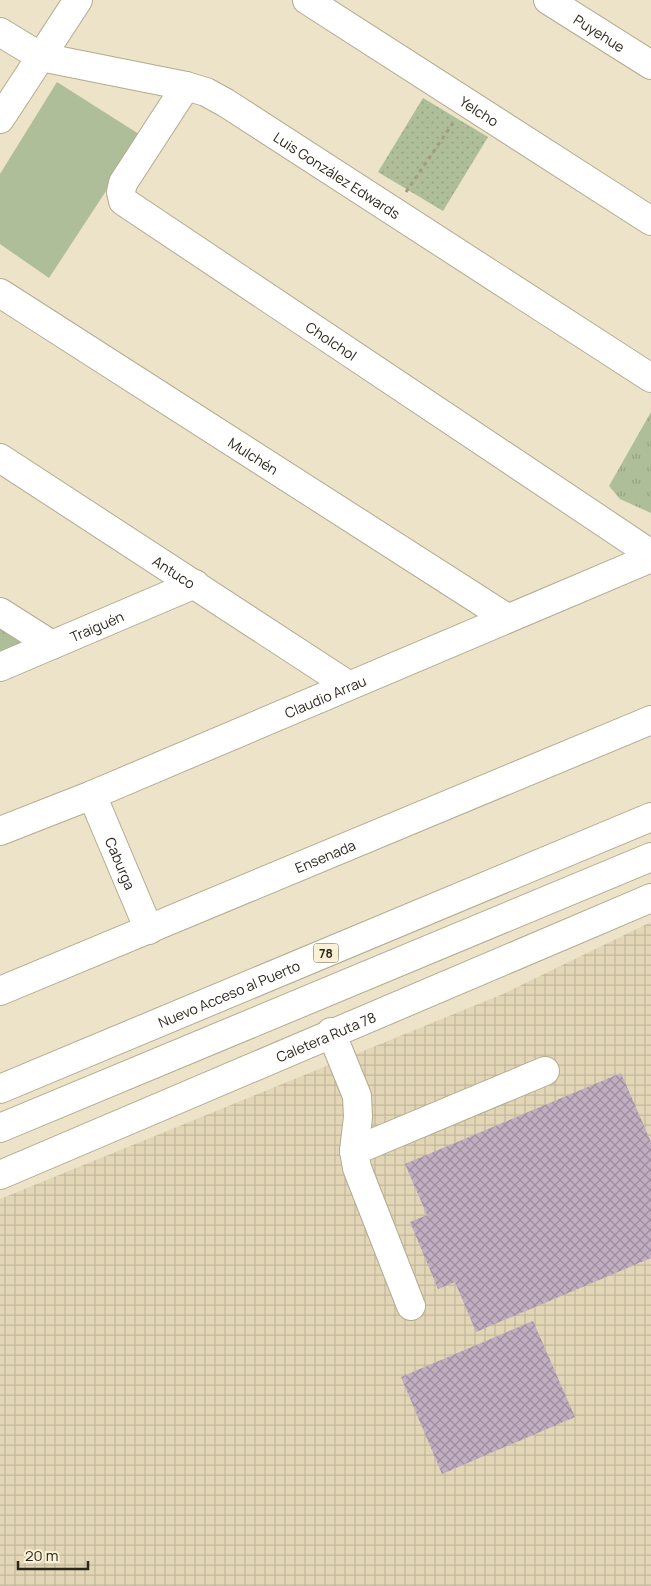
<svg xmlns="http://www.w3.org/2000/svg" width="651" height="1586" font-family="Manrope,sans-serif">
<defs>
<pattern id="industrial-grid" width="8" height="8" patternUnits="userSpaceOnUse" patternTransform="scale(1.25)"><rect width="8" height="8" fill="#e2d6b6"/><path d="M0 4h8M4 0v8" fill="none" stroke="#c2b89c"/></pattern>
<pattern id="grass-dots" width="8" height="8" patternUnits="userSpaceOnUse" patternTransform="scale(1.25)"><rect width="8" height="8" fill="#aebe98"/><path d="M2 2h.1M6 6h.1" fill="none" stroke="#96a383" stroke-width="1.8" stroke-linecap="round"/></pattern>
<pattern id="park-tufts" width="24" height="20" patternUnits="userSpaceOnUse" patternTransform="scale(1.25)"><rect width="24" height="20" fill="#aebe98"/><path d="M3 7l-1-3M5 7V3M7 7l1-3M15 17l-1-3M17 17v-4M19 17l1-3" fill="none" stroke="#96a383"/></pattern>
<pattern id="building-cross-hatch" width="8" height="8" patternUnits="userSpaceOnUse" patternTransform="scale(1.25)"><rect width="8" height="8" fill="#c1aec2"/><path d="M0 0l8 8M0 8l8-8" fill="none" stroke="#9d8e9d"/></pattern>
</defs>
<rect width="100%" height="100%" fill="#ece3c8"/>
<path fill="url(#industrial-grid)" d="M651,922V1586H0V1199L503,994Z"/>
<path fill="url(#grass-dots)" d="M423,98L488,137L443,211L378,172Z"/>
<path fill="url(#park-tufts)" d="M651,412V513L620,499L609,486Z
M0,617L37,641L0,655Z"/>
<path fill="#aebe98" d="M57,82L142,136L49,278L0,244V174Z"/>
<path fill="url(#building-cross-hatch)" d="M621,1073L651,1142V1258L476,1332L455,1282L438,1289L410,1222L427,1215L405,1164Z
M533,1321L575,1417L442,1474L401,1377Z"/>
<g fill="none" stroke-linecap="round" stroke-linejoin="round">
<defs>
<g id="minor">
<path id="s1" d="M307,0L651,221"/>
<path id="s2" d="M548,0L651,65"/>
<path id="s3" d="M0,32L41,57L186,86L206,92L226,103L651,378"/>
<path id="s4" d="M186,86L123,183L121,192L123,201L651,554"/>
<path d="M0,119L78,0"/>
<path id="s5" d="M0,293L507,618"/>
<path id="s6" d="M0,458L348,685"/>
<path d="M0,612L52,645"/>
<path id="s7" d="M0,667L195,584"/>
<path id="s8" d="M92,795L149,930"/>
<path id="s9" d="M0,831L92,795L651,558"/>
<path id="s10" d="M0,991L651,720"/>
<path d="M331,1032L357,1096L358,1117L354,1151L357,1168L411,1306"/>
<path d="M354,1151L545,1071"/>
<path id="s11" d="M0,1175L651,898"/>
</g>
<g id="highway">
<path id="s12" d="M0,1089L651,817"/>
<path d="M0,1128L651,857"/>
</g>
</defs>
<use href="#minor" stroke="#b3aa91" stroke-width="30"/>
<use href="#highway" stroke="#b3aa91" stroke-width="30"/>
<path stroke="#a29b87" stroke-width="3" stroke-dasharray="4 4" stroke-linecap="butt" d="M406,192L453,123"/>
<use href="#minor" stroke="#fff" stroke-width="28"/>
<use href="#highway" stroke="#fff" stroke-width="28"/>
</g>
<g text-anchor="middle" dominant-baseline="central" stroke-width="4" stroke-linejoin="round" paint-order="stroke">
<rect fill="#f9f0d5" stroke="#696354" stroke-width="1" x="313.5" y="943.5" width="25" height="19" rx="4"/>
<g font-size="12" font-weight="bold" fill="#2b271d">
<text x="326" y="953">78</text>
</g>
<g font-size="14" fill="#2b271d" stroke="#f9f0d5">
<text stroke="none"><textPath href="#s2" startOffset="61">Puyehue</textPath></text>
<text stroke="none"><textPath href="#s1" startOffset="205">Yelcho</textPath></text>
<text stroke="none"><textPath href="#s3" startOffset="372">Luis González Edwards</textPath></text>
<text stroke="none"><textPath href="#s4" startOffset="385">Cholchol</textPath></text>
<text stroke="none"><textPath href="#s5" startOffset="301">Mulchén</textPath></text>
<text stroke="none"><textPath href="#s6" startOffset="208">Antuco</textPath></text>
<text stroke="none"><textPath href="#s7" startOffset="105">Traiguén</textPath></text>
<text stroke="none"><textPath href="#s9" startOffset="352">Claudio Arrau</textPath></text>
<text stroke="none"><textPath href="#s10" startOffset="352">Ensenada</textPath></text>
<text stroke="none"><textPath href="#s8" startOffset="74">Caburga</textPath></text>
<text stroke="none"><textPath href="#s12" startOffset="248">Nuevo Acceso al Puerto</textPath></text>
<text stroke="none"><textPath href="#s11" startOffset="354">Caletera Ruta 78</textPath></text>
</g>
</g>
<path d="M18 1561v8h70v-8" fill="none" stroke="#2b271d" stroke-width="2.5"/>
<text x="25" y="1561" font-size="15" fill="#2b271d" stroke="#f9f0d5" stroke-width="4" paint-order="stroke">20 m</text>
</svg>
